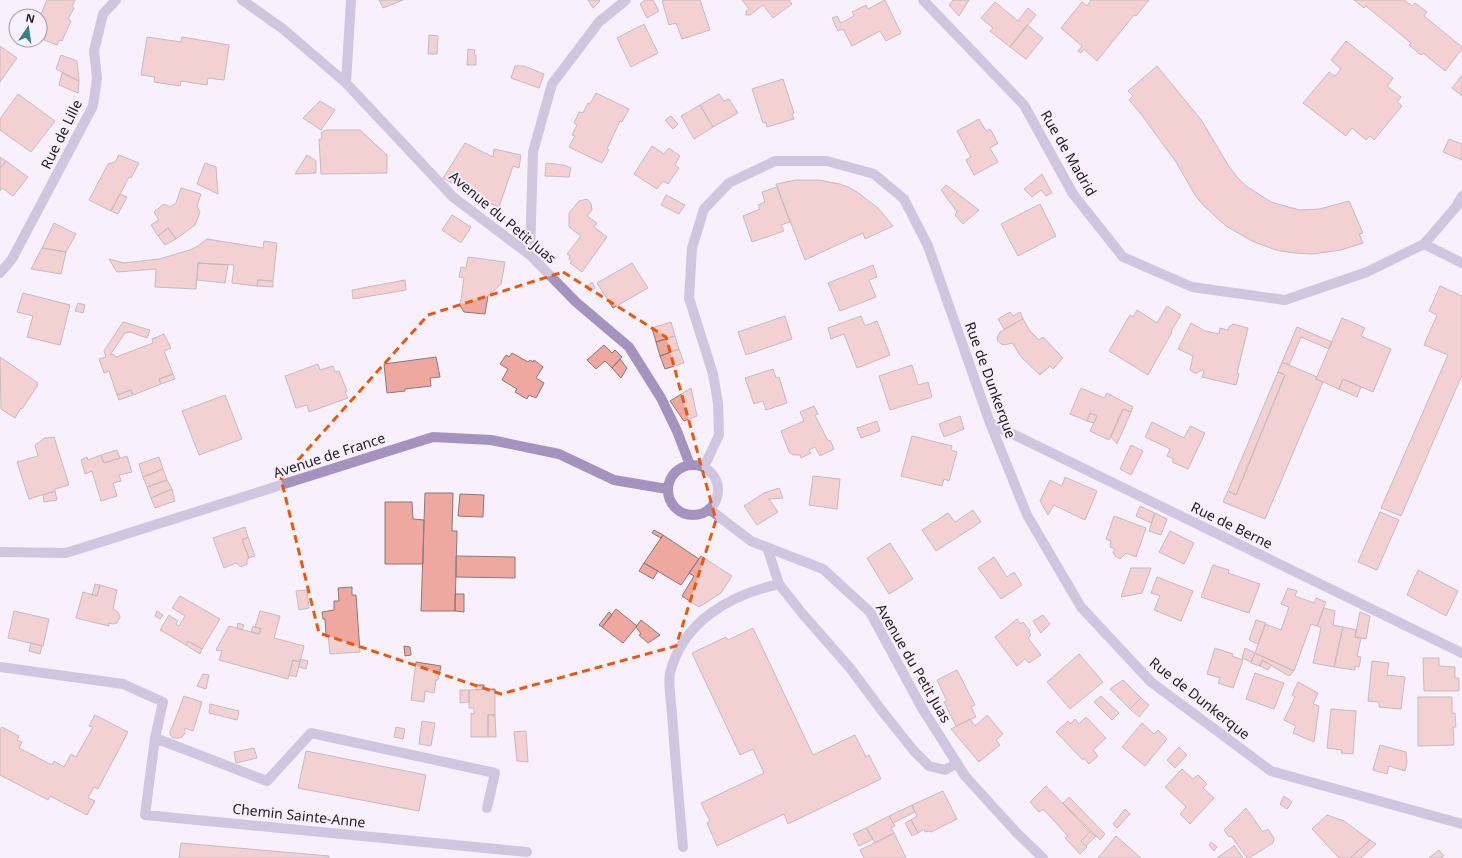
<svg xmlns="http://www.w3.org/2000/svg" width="1462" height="858" font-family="'Noto Sans',sans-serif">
<rect width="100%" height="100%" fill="#f8f0fc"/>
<path fill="#eea89f" stroke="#897b78" d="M47,0H75L72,7L74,8L68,19L71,21L62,41L59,40L57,45L44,40L46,34L40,31V16Z
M379,0H403L383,8Z
M588,0H599L600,1L593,8Z
M645,0H653L659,11L647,18L640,4Z
M665,0H700L710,30L682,39L676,23L669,25L662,1Z
M742,0H789L792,4L773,18L763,5L750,15H746V11L749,9Z
M885,0L901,33L886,41L880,31L852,46L843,29L838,31L832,18L837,16L841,23L854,16L852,12L866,5L868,9Z
M953,0H969L959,16L949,5Z
M1091,0H1149L1136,16L1134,15L1097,61L1084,49L1081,53L1078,51L1082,46L1061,28L1082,2L1087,6Z
M1354,0H1404L1412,6L1415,3L1427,12L1424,16L1462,47V49L1445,71L1423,53L1421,55L1409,45L1411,43L1366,6L1364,8Z
M995,2L1018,21L1028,8L1036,15L1010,47L990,31L993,28L981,18Z
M644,24L658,53L631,67L617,38Z
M1027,25L1043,38L1026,59L1010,47Z
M429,35L438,36L437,54H428Z
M147,37L181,42L182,37L229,45L224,80L208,78L207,85L181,81L180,86L154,82L155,77L141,75Z
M1346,41L1393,78L1387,86L1401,97L1397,102L1402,106L1374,140L1370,136L1366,140L1352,128L1346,136L1303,103L1329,72L1335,76L1341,69L1331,60Z
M0,46L17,58L0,82Z
M468,49L475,50L474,55H476V65H467Z
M61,55L77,61L79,81L56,69Z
M515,66H524L544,74L539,88L511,78Z
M1157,66L1202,121L1228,165L1237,177L1246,186L1271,202L1292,208L1300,210L1320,209L1349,201L1363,233L1359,234L1363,243L1341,250L1312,254L1294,253L1276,250L1254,242L1226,226L1204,206L1195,195L1176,162L1141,114L1129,100L1133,96L1128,91Z
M62,73L79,81L78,93L59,85Z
M1462,75V96L1452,88Z
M783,79L794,113L792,114L794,119L767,127L766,122L763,123L752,89Z
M596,93L629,109L622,122L620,121L607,149L609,150L602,163L569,147L575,136L572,135L577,125L574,123L579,112L583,113L588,103L590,104Z
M18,94L55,121L31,152L0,130V119Z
M719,94L724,101L729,99L738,113L713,127L700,105Z
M320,101L335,110L321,130L303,118Z
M700,105L713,127L694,139L681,116Z
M671,116L678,124L673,129L665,120Z
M979,119L986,131L990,129L998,143L990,148L998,162L974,175L966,160L971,157L957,131Z
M326,130H360L387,155V173L321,174L319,139H322L321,133Z
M1449,139L1462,144V160L1443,152Z
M465,143L493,157L494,149L521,155L519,168L513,166L499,207L477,198L443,178Z
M652,146L664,154L669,148L680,156L675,165L679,168L668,184L663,181L657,189L634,174Z
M119,155L139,163L131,178L129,177L111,211L89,200L108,164L115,162Z
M307,155L316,161V173L295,174Z
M0,157L6,161L0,168Z
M6,161L28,177L13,196L2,188L0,191V168Z
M205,163L216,167L218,194L197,184Z
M546,163L564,165L571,168L569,177L545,176Z
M1042,174L1052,193L1046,196L1041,190L1032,197L1024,189Z
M796,180H819L840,184L848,187L857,192L878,208L893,226L865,239L863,233L805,260L776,184Z
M946,185L979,210L963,224L955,215L957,212L941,190Z
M777,187L790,222L781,225L784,231L752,242L743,216L760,209L758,205L765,202L762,192Z
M181,188L201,194L197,206L200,212L195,225L176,239L168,228L158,236L151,225L159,220L154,212L164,204L170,207L176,203Z
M120,194L127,197L118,214L111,211Z
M666,195L685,205L679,214L661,205Z
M587,199L591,203L592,210L587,216L597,223L594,227L607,237L582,272L570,263L572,261L569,259L570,256L567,254L581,236L569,227V213L579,201Z
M1040,204L1056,236L1018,256L1001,224Z
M452,215L471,227L461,243L442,230Z
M54,223L76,234L66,252L42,248Z
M168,228L176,239L165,245L158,236Z
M207,239L263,248L264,241L277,243L273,281L258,280L257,286L232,283L234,265L198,263L196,289L155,287L156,269L117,272L109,259L124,263L159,259L190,250L198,246Z
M42,248L66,252L61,274L31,269Z
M468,257L505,262L501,284L488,296L485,314L464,312L460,306L464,278L459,277L461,267L466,268Z
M198,263L228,265L225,283L197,280Z
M632,263L648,288L613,308L597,283Z
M873,265L877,277L869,280L876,297L840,311L828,283Z
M258,280L273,281V287L257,286Z
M405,280L406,290L353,299L352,290Z
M592,282L595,288L590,291L586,287Z
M1440,286L1462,296V375L1401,516L1381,508L1448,355L1424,345L1437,315L1429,311Z
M23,293L70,305L60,345L27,337L33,316L17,312Z
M78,303L85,305L83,313L75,311Z
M1167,306L1181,315L1171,331L1172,332L1148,375L1109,351L1130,315L1133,317L1137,310L1157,323Z
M1010,312L1013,316L1020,312L1023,319L1004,329L998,319Z
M785,316L792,339L746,355L738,332Z
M861,316L865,326L877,321L890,355L857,368L844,334L831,339L828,328Z
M1342,318L1365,328L1361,336L1391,349L1373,392L1343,379L1339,389L1316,379Z
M1023,319L1030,331L1039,340L1043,337L1063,358L1053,369L1050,366L1040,375L1022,358L1012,343L1005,345L1001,344L998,341L997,338L1000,332Z
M123,322L150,330L147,338L130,332L125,333L110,355L113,354L116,357L153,343L152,339L164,334L171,348L164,351L173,374L159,379L161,384L133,395L131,390L117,395L109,371L104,373L99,359L106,357L104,351Z
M671,322L675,336L656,342L652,328Z
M1191,323L1205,331L1219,334L1220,328L1228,330L1229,327L1233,324L1248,328L1237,373L1239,374L1236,385L1202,377L1204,371L1202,370L1197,373H1194L1190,370L1193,356L1178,349Z
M1297,327L1332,342L1329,349L1301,337L1289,365L1282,362Z
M675,336L679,349L660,356L656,342Z
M604,345L612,353L615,350L622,357L612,368L605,361L596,369L587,360Z
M679,349L684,363L665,369L660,356Z
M512,353L528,362L530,360L533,362L534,360L543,367L536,378L544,383L536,398L529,395L527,399L515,392L517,389L502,380L508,369L500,364L506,355L509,357Z
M0,357L38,383L37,384L38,385L22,409L21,408L15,418L1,409Z
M436,357L440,377L430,378L431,386L405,389V391L387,393L384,364Z
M620,359L627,368L621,378L612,368Z
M1282,362L1317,377L1316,379L1323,382L1265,519L1223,502L1228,491L1236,495L1285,375L1278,372Z
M318,364L320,370L333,366L335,372L339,371L347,391L345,392L348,398L309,412L307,405L296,408L285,376Z
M912,365L918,385L928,382L932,397L890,410L879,376Z
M773,369L776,378L779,377L787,403L766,410L763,401L754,404L745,378Z
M1278,372L1285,375L1236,495L1228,491Z
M173,374L175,379L161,384L159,379Z
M1343,379L1361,387L1357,397L1339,389Z
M691,388L697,416L684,421L670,401Z
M1081,388L1104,398L1107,393L1133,407L1131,412L1123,409L1109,440L1090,431L1097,416L1090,413L1087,421L1070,414Z
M131,390L133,395L119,400L117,395Z
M225,395L242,439L199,455L182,411Z
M814,406L818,414L815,415L828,441L830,440L834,449L820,456L815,447L809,450L811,453L801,458L800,455H793L789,452L781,431L804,421L800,412Z
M1123,409L1131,412L1117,444L1111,437Z
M1090,413L1097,416L1094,423L1087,421Z
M960,416L964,429L944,437L939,424Z
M877,421L880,431L861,438L857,428Z
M1152,422L1184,438L1190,426L1205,433L1188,469L1172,462L1174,459L1167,456L1170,449L1145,437Z
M912,436L952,446L951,450L957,452L949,481L944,479L942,486L901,476Z
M54,437L69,485L55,489V491L29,499L17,462L38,456L35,445L45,438Z
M1131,445L1143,451L1131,475L1120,469Z
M117,450L120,458L104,463L101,455Z
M101,455L104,463L127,456L132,472L119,475L121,481L113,483L117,496L101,501L92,471L85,474L81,460L87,457L88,460Z
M159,457L163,469L143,477L139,464Z
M163,469L167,480L147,487L143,477Z
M813,476L840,479L837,509L809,505Z
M1065,477L1097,491L1085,520L1054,505L1048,515L1040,501L1050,480L1062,486Z
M167,480L172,489L151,498L147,487Z
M779,488L783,498L769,499L778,512L757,525L744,506L764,493Z
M172,489L175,501L155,508L151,498Z
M55,491L57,500L44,502L43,495Z
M425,493H453L452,531H457L455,611H421Z
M460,494L484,495L483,517L458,516Z
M385,502H412L413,519L424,520L423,564H385Z
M1140,506L1155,513L1151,523L1136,516Z
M973,510L981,522L936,551L922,530L948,513L955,522Z
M1380,512L1399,520L1377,570L1358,562Z
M1155,513L1167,519L1161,535L1149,531Z
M1114,516L1146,528L1136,557L1126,553L1120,559L1115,556L1113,552L1115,549L1110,547L1111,541L1106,539Z
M245,527L248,537L242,540L249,558L247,559V564L241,567L236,563L224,568L213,538Z
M654,530L663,535L661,538L652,533Z
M1170,531L1194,543L1184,564L1159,552Z
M663,535L699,559L681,585L644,563Z
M248,537L255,556L249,558L242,540Z
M890,543L913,579L889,594L867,558Z
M456,556L515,557V578L456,577Z
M701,556L732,576L721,593L699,607L682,596L694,576L689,573Z
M994,557L1007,577L1014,572L1022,585L1001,599L978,568Z
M644,563L658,571L653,579L639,571Z
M1213,565L1229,570L1228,573L1260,584L1249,613L1201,597Z
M1131,568H1151L1142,593L1121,597Z
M1418,570L1458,591L1446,616L1407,595Z
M1157,577L1193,591L1181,621L1154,610L1160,596L1151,593Z
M95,584L100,585L97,596L92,595Z
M100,585L117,590L113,609L118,612L120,617L117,623L113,624L109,623V626L76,618L83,592L97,596Z
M352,587V595H356L360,652L330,654L328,635H326L325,619H323L322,612L334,610V601H339L338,588Z
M1288,588L1297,591L1295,596L1314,603L1316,598L1326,602L1317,626L1311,624L1294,671L1255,653L1265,624L1281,630L1289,607L1281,604Z
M307,590L309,608L299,610L296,591Z
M455,594H464V612L455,611Z
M180,596L220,619L202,649L188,641L186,645L160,630L169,615L178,621L176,624L179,626L185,616L172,608Z
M1324,608L1335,611L1333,625L1343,627L1334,667L1313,663L1321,628L1317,626Z
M616,609L637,626L623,643L602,627Z
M14,611L49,619L43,646L8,638Z
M157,611L163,615L160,619L155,616Z
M260,611L280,616L274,638L304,646L300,662L293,660L288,679L219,660L222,651L216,650L229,626L259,634L261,629L255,627Z
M609,612L612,615L602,627L599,625Z
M1360,612L1370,616L1366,639L1355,637Z
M1043,615L1050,624L1041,633L1033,621Z
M1017,619L1021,624L1023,622L1030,631L1029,632L1031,635L1028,638L1041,655L1029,663L1025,659L1017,666L995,637Z
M641,620L660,635L648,643L639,635L641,634L636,627Z
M1256,620L1266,623L1258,644L1249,640Z
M238,623L244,625L242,630L237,628Z
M253,626L261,629L259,634L251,632Z
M1343,627L1356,630L1355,637L1361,638L1357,656L1361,657L1359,667L1355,666V670L1334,667Z
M753,628L813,755L855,735L866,757L869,755L881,779L788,824L784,814L717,846L707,823L710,821L701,803L764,773L753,749L740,755L692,653L726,637L728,640Z
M188,641L202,649L200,654L186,645Z
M31,643L42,646L40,654L29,651Z
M404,646L410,647L411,655L405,656Z
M1215,648L1233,654L1232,656L1243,660L1233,688L1218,683L1220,678L1207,674Z
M1245,648L1255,653L1251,662L1242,658Z
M1255,653L1294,671L1289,676L1262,660L1260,666L1251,663Z
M1079,654L1103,682L1070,709L1047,682Z
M1423,658H1439V666L1455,667V678H1459V691H1424Z
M300,659L308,661L306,669L299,667Z
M293,660L300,662L296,677L289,675Z
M1262,660L1271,665L1268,670L1260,666Z
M1372,661L1389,663L1387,675L1405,677L1401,709L1379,707V702L1368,701Z
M416,662L441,666L438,680H436L434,693L425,691L424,702L411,700Z
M957,670L975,705L971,707L976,717L956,726L944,702L947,701L937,680Z
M1255,673L1284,683L1274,709L1246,699Z
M203,674L209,675L206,689L197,686Z
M1123,680L1141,698L1130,709L1110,689Z
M1298,682L1318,693L1313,704L1319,706L1314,742L1293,733L1296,726L1284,720L1295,697L1292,695Z
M476,685H484V689L476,690Z
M495,689V715H488V737H471V713L474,714V708H469V690Z
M460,690H469V702L460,703Z
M184,696L202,702L193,731L185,728V733L182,737L178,738H173L170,735V731L173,725Z
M1101,696L1119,713L1112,720L1094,702Z
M1418,697H1452V713H1455L1456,727H1453L1454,745L1418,746Z
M1141,698L1149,705L1139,717L1130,709Z
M210,704L239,711L237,720L209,713Z
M1331,709L1356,711L1353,754L1341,753L1342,750L1327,748Z
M95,715L128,732L98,789L94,787L88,798L95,801L87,815L50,796L48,800L0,775V730L2,727L19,736L17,740L22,742L19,748L52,765L54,761L64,767L71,754L76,757L93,727L89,726Z
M488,715H495L496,737H488Z
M987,715L1003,734L996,740L1000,745L979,762L951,729L970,719L975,726Z
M1086,717L1106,738L1093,750L1098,756L1089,764L1084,758L1083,760L1056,732L1068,721L1071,724L1075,719L1079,724Z
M422,721L435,723L431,746L419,744Z
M1142,723L1154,734L1158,730L1167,739L1145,766L1122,747Z
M396,727L405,729L403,739L394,737Z
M526,731L528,762L517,761L514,732Z
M1380,745L1406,752L1407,762L1405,771L1389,766L1387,774L1373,770Z
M1179,747L1187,755L1175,768L1167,760Z
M254,748L257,758L236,763L234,752Z
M306,751L426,775L419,811L298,788Z
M1182,769L1193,779L1198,775L1207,784L1203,788L1214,798L1190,824L1180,814L1186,807L1165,787Z
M1046,786L1090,832L1081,841L1087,847L1080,854L1065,838L1068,836L1043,809L1039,812L1030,802Z
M943,791L957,819L931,832L929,831L925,832L924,829L918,833L911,820L917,816L912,805Z
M1284,796L1292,802L1287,809L1280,804Z
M1069,797L1105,834L1100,840L1063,803Z
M912,805L915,812L893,823L889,816Z
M1246,808L1263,832L1268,829L1274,838L1273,843L1249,858H1247L1231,836L1229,837L1224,830Z
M1125,809L1130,814L1117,828L1113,824Z
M1327,815L1344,821L1370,840L1350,858H1339L1312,829Z
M889,816L895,826L891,828L894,833L875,843L866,828Z
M911,820L918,833L912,836L905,823Z
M866,828L873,839L859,846L853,834Z
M1090,832L1096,836L1086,846L1081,841Z
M894,833L906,858H864L860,850Z
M1116,836L1141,858H1098Z
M1370,840L1376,844L1361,858H1350Z
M1211,842L1217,847L1214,851L1209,845Z
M181,843L329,856V858H179Z
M1234,845L1243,858H1217L1234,846Z
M1439,850L1444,856L1441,858H1429Z"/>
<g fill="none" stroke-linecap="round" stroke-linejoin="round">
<path stroke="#a393be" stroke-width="10" d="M767,547L779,584L801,612L850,668L882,711L914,751L929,766L945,770L957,763
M683,847C679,802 675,757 672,713C671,702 668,683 670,673C683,621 730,595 779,584"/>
<path stroke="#a393be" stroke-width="10" d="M242,0L283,29L346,83L453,197L530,255L576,302L629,347L661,398L677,431L690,465
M923,0L1024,105L1073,194L1123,257L1192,287L1285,300L1367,272L1424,244L1456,207L1462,196
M346,83L351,0
M1424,244L1462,263
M530,255L533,152L552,84L599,22L626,0
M0,273L12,259L93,106L97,78L94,51L103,14L116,0
M990,423L1462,653
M668 490a25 25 0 1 1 50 0a25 25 0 1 1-50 0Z
M704,467L719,435L718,403L713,374L689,298L692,248L704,209L729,183L775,161H827L874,174L904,199L928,246L990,423L1027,515L1081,607L1151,682L1271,771L1462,824
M709,509L751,541L823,569L870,612L922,708L965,776L1016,832L1043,858
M0,552L66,553L433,437L491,440L559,454L614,480L667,489
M0,667L123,684L163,702L155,738L267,781L311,733L495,773L487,808
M155,738L145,815L527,852"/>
</g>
<path d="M0 0H1462V858H0ZM563,272L666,337L716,520L676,646L501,694L319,633L281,479L428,315Z" fill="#f8f0fc" fill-opacity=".55" fill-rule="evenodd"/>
<path fill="none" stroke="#e8590c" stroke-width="3" stroke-dasharray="8 5" stroke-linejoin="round" d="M563,272L666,337L716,520L676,646L501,694L319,633L281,479L428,315Z"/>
<g text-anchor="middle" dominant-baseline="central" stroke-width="4" stroke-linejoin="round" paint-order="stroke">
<g font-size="14" fill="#1f1c20" stroke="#f8f0fc">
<text transform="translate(61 134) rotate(-64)">Rue de Lille</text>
<text transform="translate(1069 153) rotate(60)">Rue de Madrid</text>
<text transform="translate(503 217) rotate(40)">Avenue du Petit Juas</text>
<text transform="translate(991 380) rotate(70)">Rue de Dunkerque</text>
<text transform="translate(329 455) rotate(-18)">Avenue de France</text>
<text transform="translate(1232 525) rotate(26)">Rue de Berne</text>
<text transform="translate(914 663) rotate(60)">Avenue du Petit Juas</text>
<text transform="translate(1200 698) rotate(38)">Rue de Dunkerque</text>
<text transform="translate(299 815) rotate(6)">Chemin Sainte-Anne</text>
</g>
</g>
<g transform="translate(28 28) rotate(13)"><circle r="19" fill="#f8f0fc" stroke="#a19ba4"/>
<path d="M0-3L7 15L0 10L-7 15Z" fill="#397e8c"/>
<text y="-6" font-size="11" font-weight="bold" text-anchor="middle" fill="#1f1c20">N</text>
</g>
</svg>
